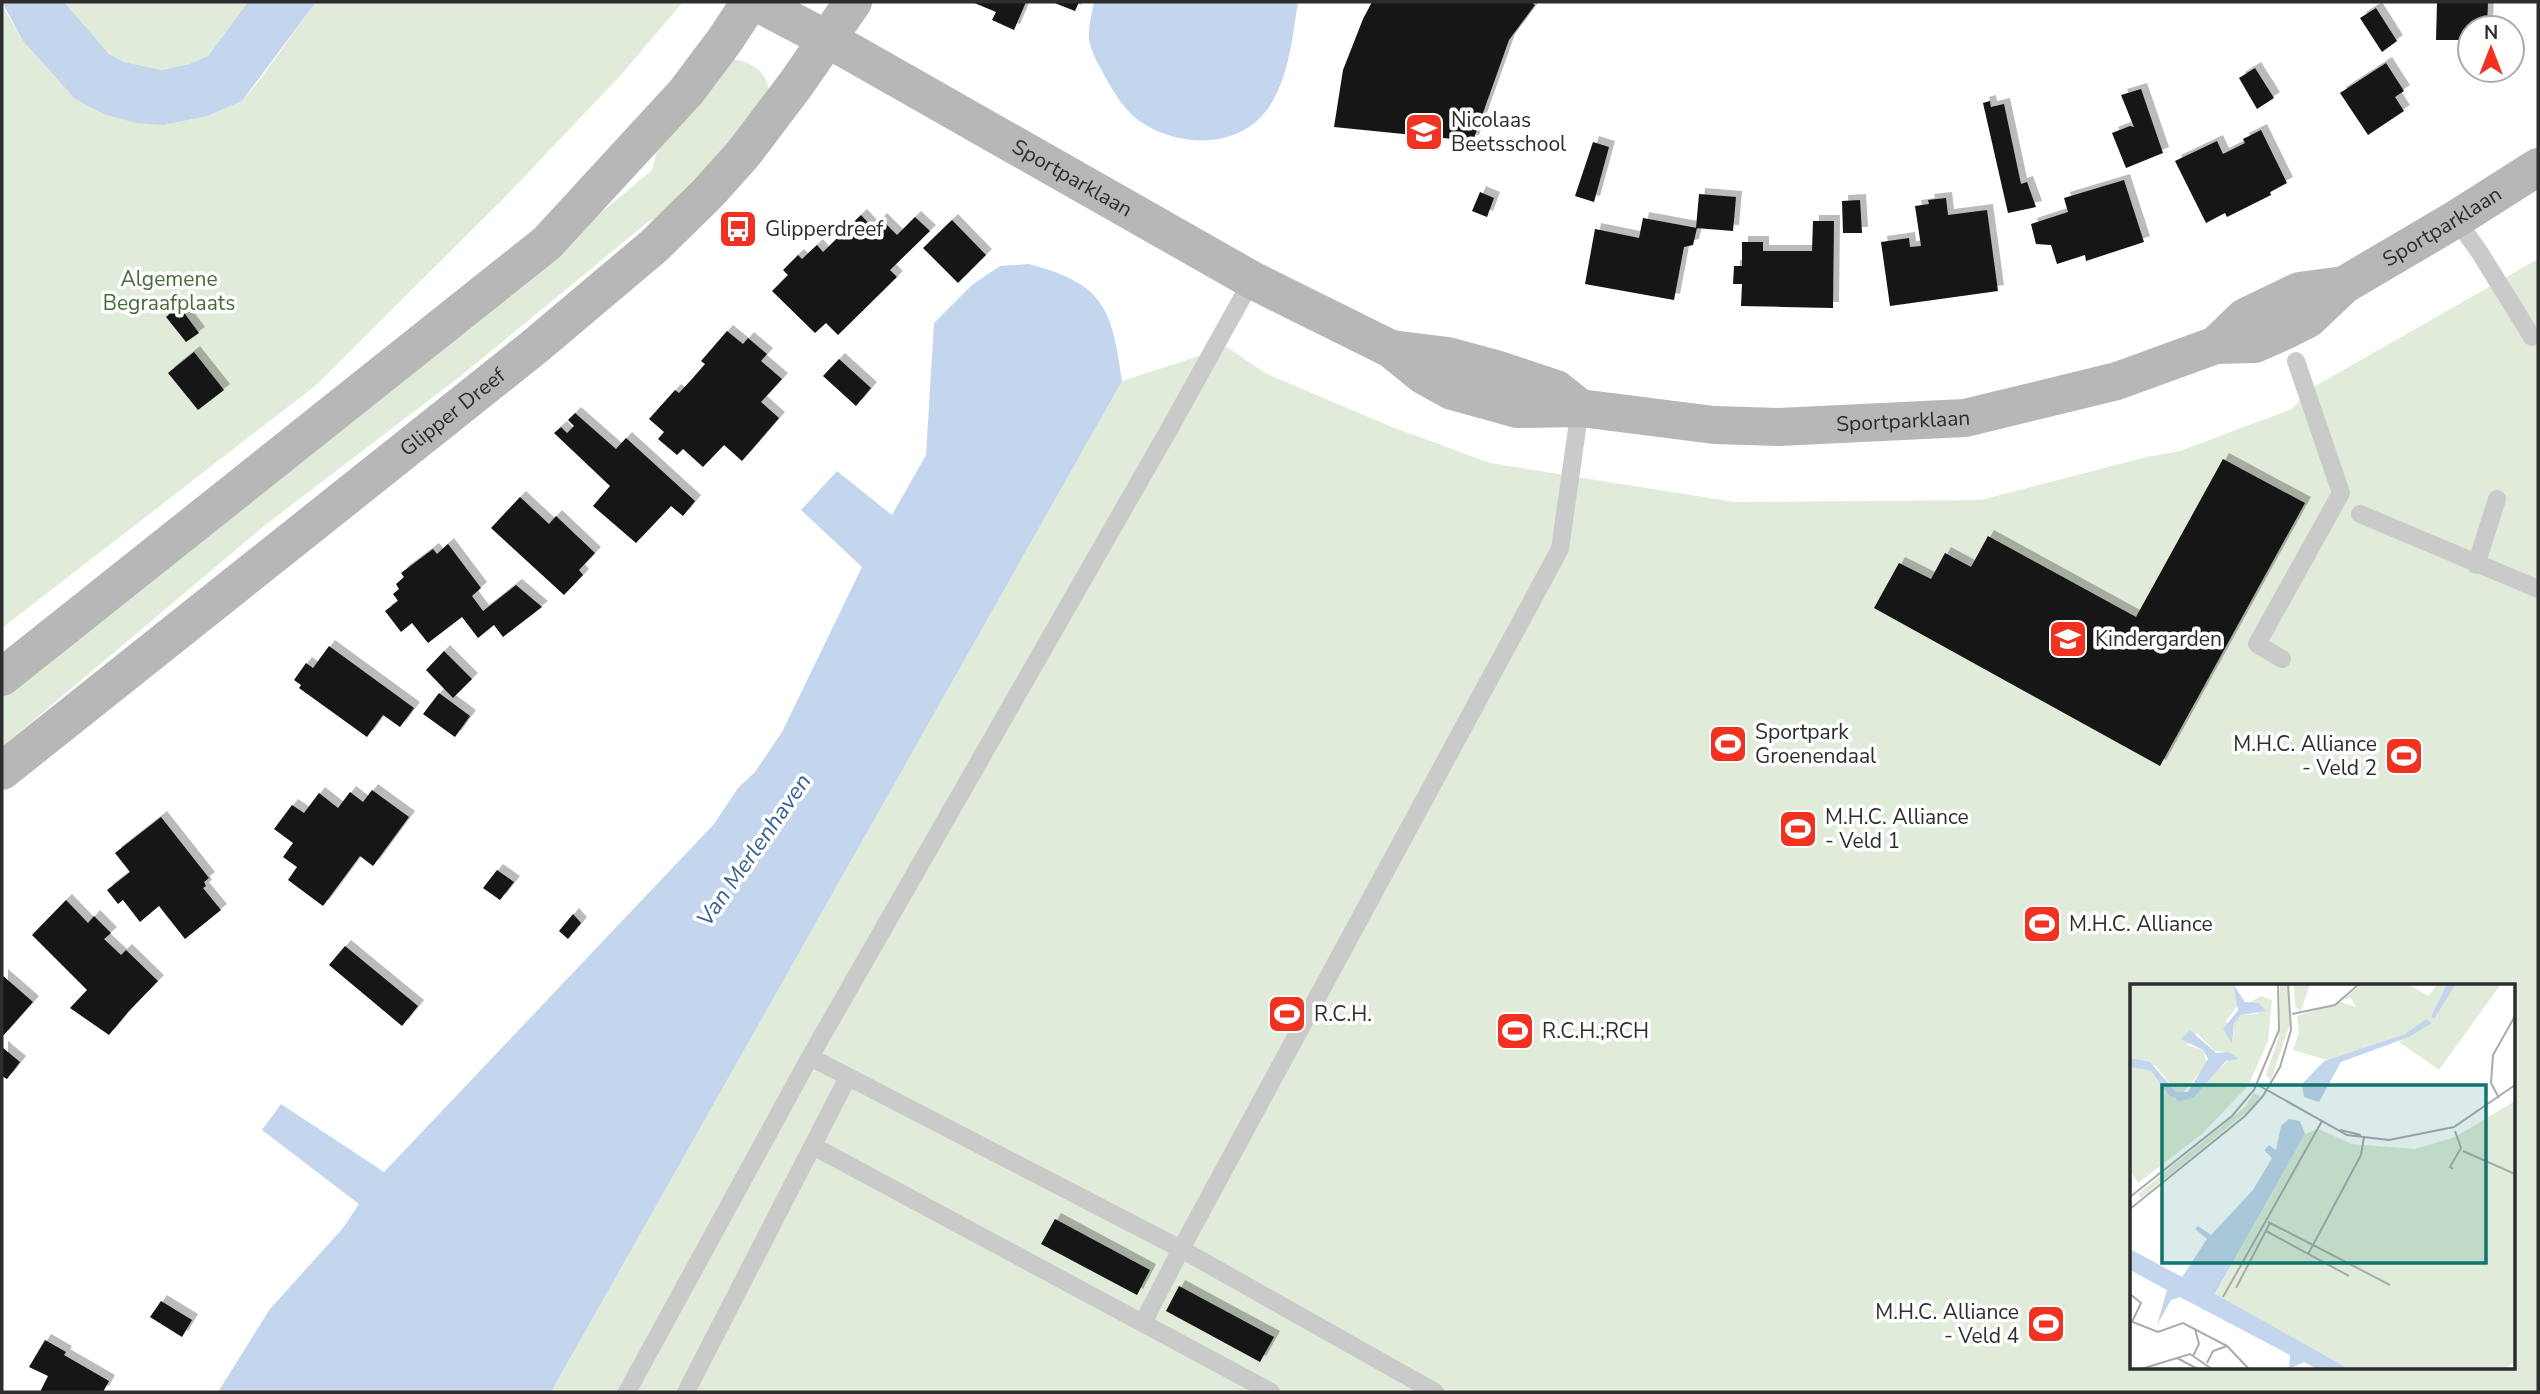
<svg xmlns="http://www.w3.org/2000/svg" width="2540" height="1394" font-family="'Nunito Sans',sans-serif">
<defs>
<filter id="shadow"><feDropShadow dx="6" dy="-6" stdDeviation="0" flood-color="#0004"/></filter>
</defs>
<rect width="100%" height="100%" fill="#fff"/>
<path fill="#e0ecd9" fill-rule="evenodd" d="M64,2H248L208,56L189,64L162,70L124,62L109,54Z
M316,2H683L620,76L504,198L315,386L2,628V5L23,41L75,99L164,125L208,116L242,101L261,78Z
M725,59C746,59 764,67 769,89L680,205L648,222L462,375L264,526L2,747V695L467,325L652,170L661,136Z
M2538,259V1392H551L1122,381L1227,347L1265,373L1392,427L1490,463L1734,502L1981,500L2147,457L2180,451L2292,409L2310,389ZM2132,986H2514V1368H2132Z"/>
<path fill="#c3d6ed" d="M2,2H64L109,54L124,62L162,70L189,64L208,56L248,2H316L242,101L208,116L164,125L136,123L104,114L75,99L23,41Z
M1094,2H1298C1292,38 1290,72 1271,104C1243,150 1178,149 1138,120C1123,109 1112,89 1103,73C1098,64 1090,49 1089,39C1088,27 1092,13 1094,2Z
M1029,264C1104,284 1112,308 1122,381L551,1392H218L270,1309L343,1228L359,1204L262,1130L281,1104L384,1172L714,824L738,788L755,772L782,732L862,567L801,510L837,471L892,515L926,455L934,323L972,285L1000,266Z"/>
<path fill="#141414" filter="url(#shadow)" d="M972,2H1026L1014,30L992,20L996,12Z
M1052,2H1079L1075,11Z
M1372,2H1531L1535,5L1509,40L1473,141L1334,127L1343,70L1363,19Z
M2437,2H2488L2487,28H2470V40H2436Z
M2376,8L2397,41L2382,52L2360,18Z
M2386,63L2404,91L2395,97L2404,111L2368,135L2340,93Z
M2255,68L2274,98L2257,109L2239,78Z
M2141,89L2163,153L2126,168L2112,133L2130,126L2134,127L2121,95Z
M1990,101L1991,107L2004,104L2021,184L2027,182L2036,207L2008,213L1983,103Z
M2261,130L2287,183L2270,192L2271,195L2227,217L2225,213L2206,223L2175,161L2217,141L2223,154L2245,143L2243,139Z
M1593,142L1609,147L1594,202L1575,196Z
M2124,180L2144,242L2086,261L2085,255L2057,264L2051,245L2036,244L2031,224L2068,212L2064,198Z
M1480,192L1494,198L1487,217L1472,211Z
M1699,194L1736,197L1733,231L1696,228Z
M1946,198L1948,215L1987,210L1998,291L1890,306L1881,242L1909,238L1910,247L1921,246L1915,206L1929,204L1928,200Z
M1860,200L1862,233H1843L1842,201Z
M861,215L873,228L881,219L897,235L915,217L930,231L890,270L897,277L838,335L826,323L815,333L772,291L788,275L783,270L798,255L802,259L817,245L823,252Z
M1643,218L1697,228L1693,245L1684,247L1674,300L1585,284L1595,229L1639,238Z
M952,220L986,255L958,283L923,248Z
M1813,221H1834L1833,308L1741,306L1742,284H1733L1734,266H1742V242H1763V251H1812Z
M179,306L199,333L186,342L166,317Z
M727,331L743,344L748,338L767,354L761,361L782,379L761,402L779,418L742,461L724,445L703,467L683,449L677,455L658,439L664,432L649,419L675,390L679,393L692,379L705,364L701,361Z
M194,352L224,390L198,410L168,373Z
M839,359L871,388L856,406L823,376Z
M575,413L616,449L626,438L695,501L683,516L671,506L636,543L593,506L610,486L554,433L561,427L567,433L574,426L568,420Z
M2223,459L2305,503L2160,766L1874,608L1899,563L1931,579L1945,553L1971,567L1988,536L2136,617Z
M520,497L549,524L556,516L595,553L579,570L583,575L564,595L491,528Z
M448,544L481,588L472,596L483,611L516,585L542,607L503,637L494,625L478,638L462,617L428,643L412,623L401,632L385,611L398,601L393,594L399,589L396,584L404,577L401,573L433,549L437,554Z
M329,646L414,708L400,727L383,715L367,737L299,688L301,685L294,680L306,663L313,668Z
M444,651L472,679L453,698L426,670Z
M439,693L470,716L455,737L423,714Z
M372,790L409,817L373,866L360,856L323,906L288,880L297,867L283,857L293,843L274,829L292,805L304,813L319,793L338,808L350,792L363,802Z
M161,817L209,878L204,882L206,886L203,888L221,910L185,939L159,906L140,922L123,900L118,904L107,890L130,872L115,853Z
M497,870L514,882L500,900L483,888Z
M66,900L88,923L94,916L111,933L104,939L121,955L126,950L158,981L128,1012L109,1035L70,1008L87,990L32,935Z
M573,914L581,923L568,939L559,931Z
M345,946L418,1006L402,1026L329,965Z
M2,975L33,1002L2,1037Z
M2,1047L20,1062L7,1079L2,1076Z
M1055,1219L1150,1270L1137,1295L1041,1244Z
M1179,1286L1274,1337L1260,1362L1166,1311Z
M161,1301L192,1320L182,1337L150,1317Z
M45,1340L66,1352L64,1355L109,1381L103,1392H40L48,1376L29,1367Z"/>
<g fill="none" stroke-linecap="round" stroke-linejoin="round">
<path stroke="#cacaca" stroke-width="18" d="M2456,219L2480,253L2532,337
M2360,514L2538,589
M2476,565L2497,499
M2282,659L2257,644L2341,493L2296,361
M810,1057L1181,1249L1143,1323
M813,1146L1271,1392
M627,1392L810,1057L1171,426L1252,280
M686,1392L848,1077
M1435,1392L1181,1249L1560,549L1580,408"/>
<g stroke="#b7b7b7" stroke-width="38">
<path id="s1" d="M756,2L849,51L1252,280L1391,349L1423,375L1452,391L1517,409L1580,408L1714,425L1779,427L1965,418L2117,381L2216,345L2255,344L2284,331L2308,319L2344,285L2456,219L2538,167"/>
<path d="M2216,345L2245,317L2299,291L2344,285"/>
<path d="M1392,349L1448,356L1496,369L1556,389L1580,408"/>
<path d="M2,677L547,243L686,92L725,40L750,2"/>
<path id="s2" d="M2,771L533,348L654,246L708,193L743,154L796,84L853,2"/>
</g>
</g>
<defs>
<symbol id="school-square" viewBox="-11 -11 22 22"><rect x="-9" y="-9" width="18" height="18" rx="4" fill="#f13221" stroke="#fff"/><path d="M0-5L7-2L0 1L-7-2ZM-4 1L0 2.5L4 1V4Q0 6-4 4Z" fill="#fff"/></symbol>
<symbol id="bus-square" viewBox="-11 -11 22 22"><rect x="-9" y="-9" width="18" height="18" rx="4" fill="#f13221" stroke="#fff"/><path d="M-5-6H5V4H4V6H2V4H-2V6H-4V4H-5ZM-3.5-4V0h7V-4ZM-3.5 1.2v1.5H-2V1.2ZM2 1.2v1.5H3.5V1.2Z" fill="#fff"/></symbol>
<symbol id="stadium-square" viewBox="-11 -11 22 22"><rect x="-9" y="-9" width="18" height="18" rx="4" fill="#f13221" stroke="#fff"/><path d="M0-5a6.5 5 0 1 0 0 10a6.5 5 0 1 0 0-10ZM-3.5-1.8h7v3.6h-7Z" fill="#fff"/></symbol>
</defs>
<g fill-rule="evenodd">
<use href="#school-square" x="1402" y="110" width="44" height="44"/>
<use href="#bus-square" x="716" y="207" width="44" height="44"/>
<use href="#school-square" x="2046" y="617" width="44" height="44"/>
<use href="#stadium-square" x="1706" y="722" width="44" height="44"/>
<use href="#stadium-square" x="2382" y="734" width="44" height="44"/>
<use href="#stadium-square" x="1776" y="807" width="44" height="44"/>
<use href="#stadium-square" x="2020" y="902" width="44" height="44"/>
<use href="#stadium-square" x="1265" y="992" width="44" height="44"/>
<use href="#stadium-square" x="1493" y="1009" width="44" height="44"/>
<use href="#stadium-square" x="2024" y="1302" width="44" height="44"/>
</g>
<g text-anchor="middle" dominant-baseline="central" stroke-width="7" stroke-linejoin="round" paint-order="stroke">
<g font-size="21" fill="#2d2d2d" stroke="#fff" text-anchor="start">
<text x="1451" y="120">Nicolaas<tspan x="1451" dy="24">Beetsschool</tspan></text>
<text x="765" y="229">Glipperdreef</text>
<text x="2095" y="639">Kindergarden</text>
<text x="1755" y="732">Sportpark<tspan x="1755" dy="24">Groenendaal</tspan></text>
<text x="2377" y="744" text-anchor="end">M.H.C. Alliance<tspan x="2377" dy="24">- Veld 2</tspan></text>
<text x="1825" y="817">M.H.C. Alliance<tspan x="1825" dy="24">- Veld 1</tspan></text>
<text x="2069" y="924">M.H.C. Alliance</text>
<text x="1314" y="1014">R.C.H.</text>
<text x="1542" y="1031">R.C.H.;RCH</text>
<text x="2019" y="1312" text-anchor="end">M.H.C. Alliance<tspan x="2019" dy="24">- Veld 4</tspan></text>
</g>
<g font-size="21" fill="#2d2d2d" stroke="#fff">
<text stroke="none"><textPath href="#s1" startOffset="362">Sportparklaan</textPath></text>
<text stroke="none"><textPath href="#s1" startOffset="1838">Sportparklaan</textPath></text>
<text stroke="none"><textPath href="#s2" startOffset="576">Glipper Dreef</textPath></text>
<text stroke="none"><textPath href="#s1" startOffset="1253">Sportparklaan</textPath></text>
</g>
<g font-size="21" fill="#486b37" stroke="#fff">
<text x="169" y="279">Algemene<tspan x="169" dy="24">Begraafplaats</tspan></text>
</g>
<g font-size="23" font-style="italic" fill="#366194" stroke="#fff">
<text transform="translate(754 850) rotate(-55)">Van Merlenhaven</text>
</g>
</g>
<g transform="translate(2130 984)">
<rect width="385" height="385" fill="#fff"/>
<path d="M0,0H103L109,20L96,37L103,56L104,39L111,31L128,30L119,19L131,12L142,16L138,57L118,102L72,150L8,199L0,186V83L21,87L45,116L72,101L100,75L95,68L84,67L67,49L57,61L73,66L77,80L52,110L46,108L26,82L0,74ZM150,0H158L160,40L141,96L136,91L149,52ZM164,0H180L171,27L165,22ZM231,0H277L299,12L307,0H317L301,32L304,34L326,0H371L309,86L269,58L301,38L297,36L275,50L197,76L163,66L169,48L167,32L211,18L226,23L221,14L213,16ZM124,109L130,112L124,122L11,214L8,210L115,123ZM385,117V378L374,385H219L85,311L175,150L188,145L222,160L285,165L325,153Z" fill="#e0ecd9"/>
<path d="M103,0L115,18L129,19L136,27L111,31L104,39L102,60L93,45L108,26ZM317,0H326L304,35L301,32ZM296,35L302,39L279,53L211,78L189,118L174,113L172,100L194,77L275,50ZM60,46L86,69L99,68L109,75L96,77L63,114L49,117L39,111L21,87L0,83V74L20,78L46,108H58L78,75L73,66L51,55ZM159,135L170,137L175,150L85,310L219,385H187L174,378L159,385L160,371L50,313L41,316L27,341L37,306L0,286V265L52,293L77,255L65,245L68,242L81,251L123,206L142,174L134,166L139,161L146,166L151,142Z" fill="#c3d6ed"/>
<path fill="none" stroke="#ababab" stroke-width="2" d="M162,30L205,21L229,0M128,101L217,151L259,156L324,143L385,101M369,114L361,99L363,71L385,32M210,146L231,151M234,153L231,171L183,261L260,301M333,167L385,190M323,185L320,183L331,164L325,147M0,213L102,132L124,106L149,46L148,0M0,225L115,132L133,112L150,83L161,46L158,0M138,238L183,261L178,270M136,247L219,292M106,304L140,239M0,310L11,319L2,338M93,313L192,137M0,337L28,348L53,339L97,362M63,372L69,360L65,345M47,374L68,385M77,379L83,367L97,362L119,385M11,385L60,370L82,385"/>
<path fill="#0f766e" fill-opacity="0.15" stroke="#0f766e" stroke-width="3.5" d="M32,101H356V279H32Z"/>
<rect width="385" height="385" fill="none" stroke="#2d2d2d" stroke-width="3.5"/>
</g>
<rect width="2540" height="1394" fill="none" stroke="#2d2d2d" stroke-width="7"/>
<g transform="translate(2491 49)"><circle r="33" fill="#ffffff" stroke="#ababab" stroke-width="2"/>
<path d="M0-5L12 26L0 18L-12 26Z" fill="#f13221"/>
<text y="-10" font-size="19" font-weight="bold" text-anchor="middle" fill="#2d2d2d">N</text>
</g>
</svg>
